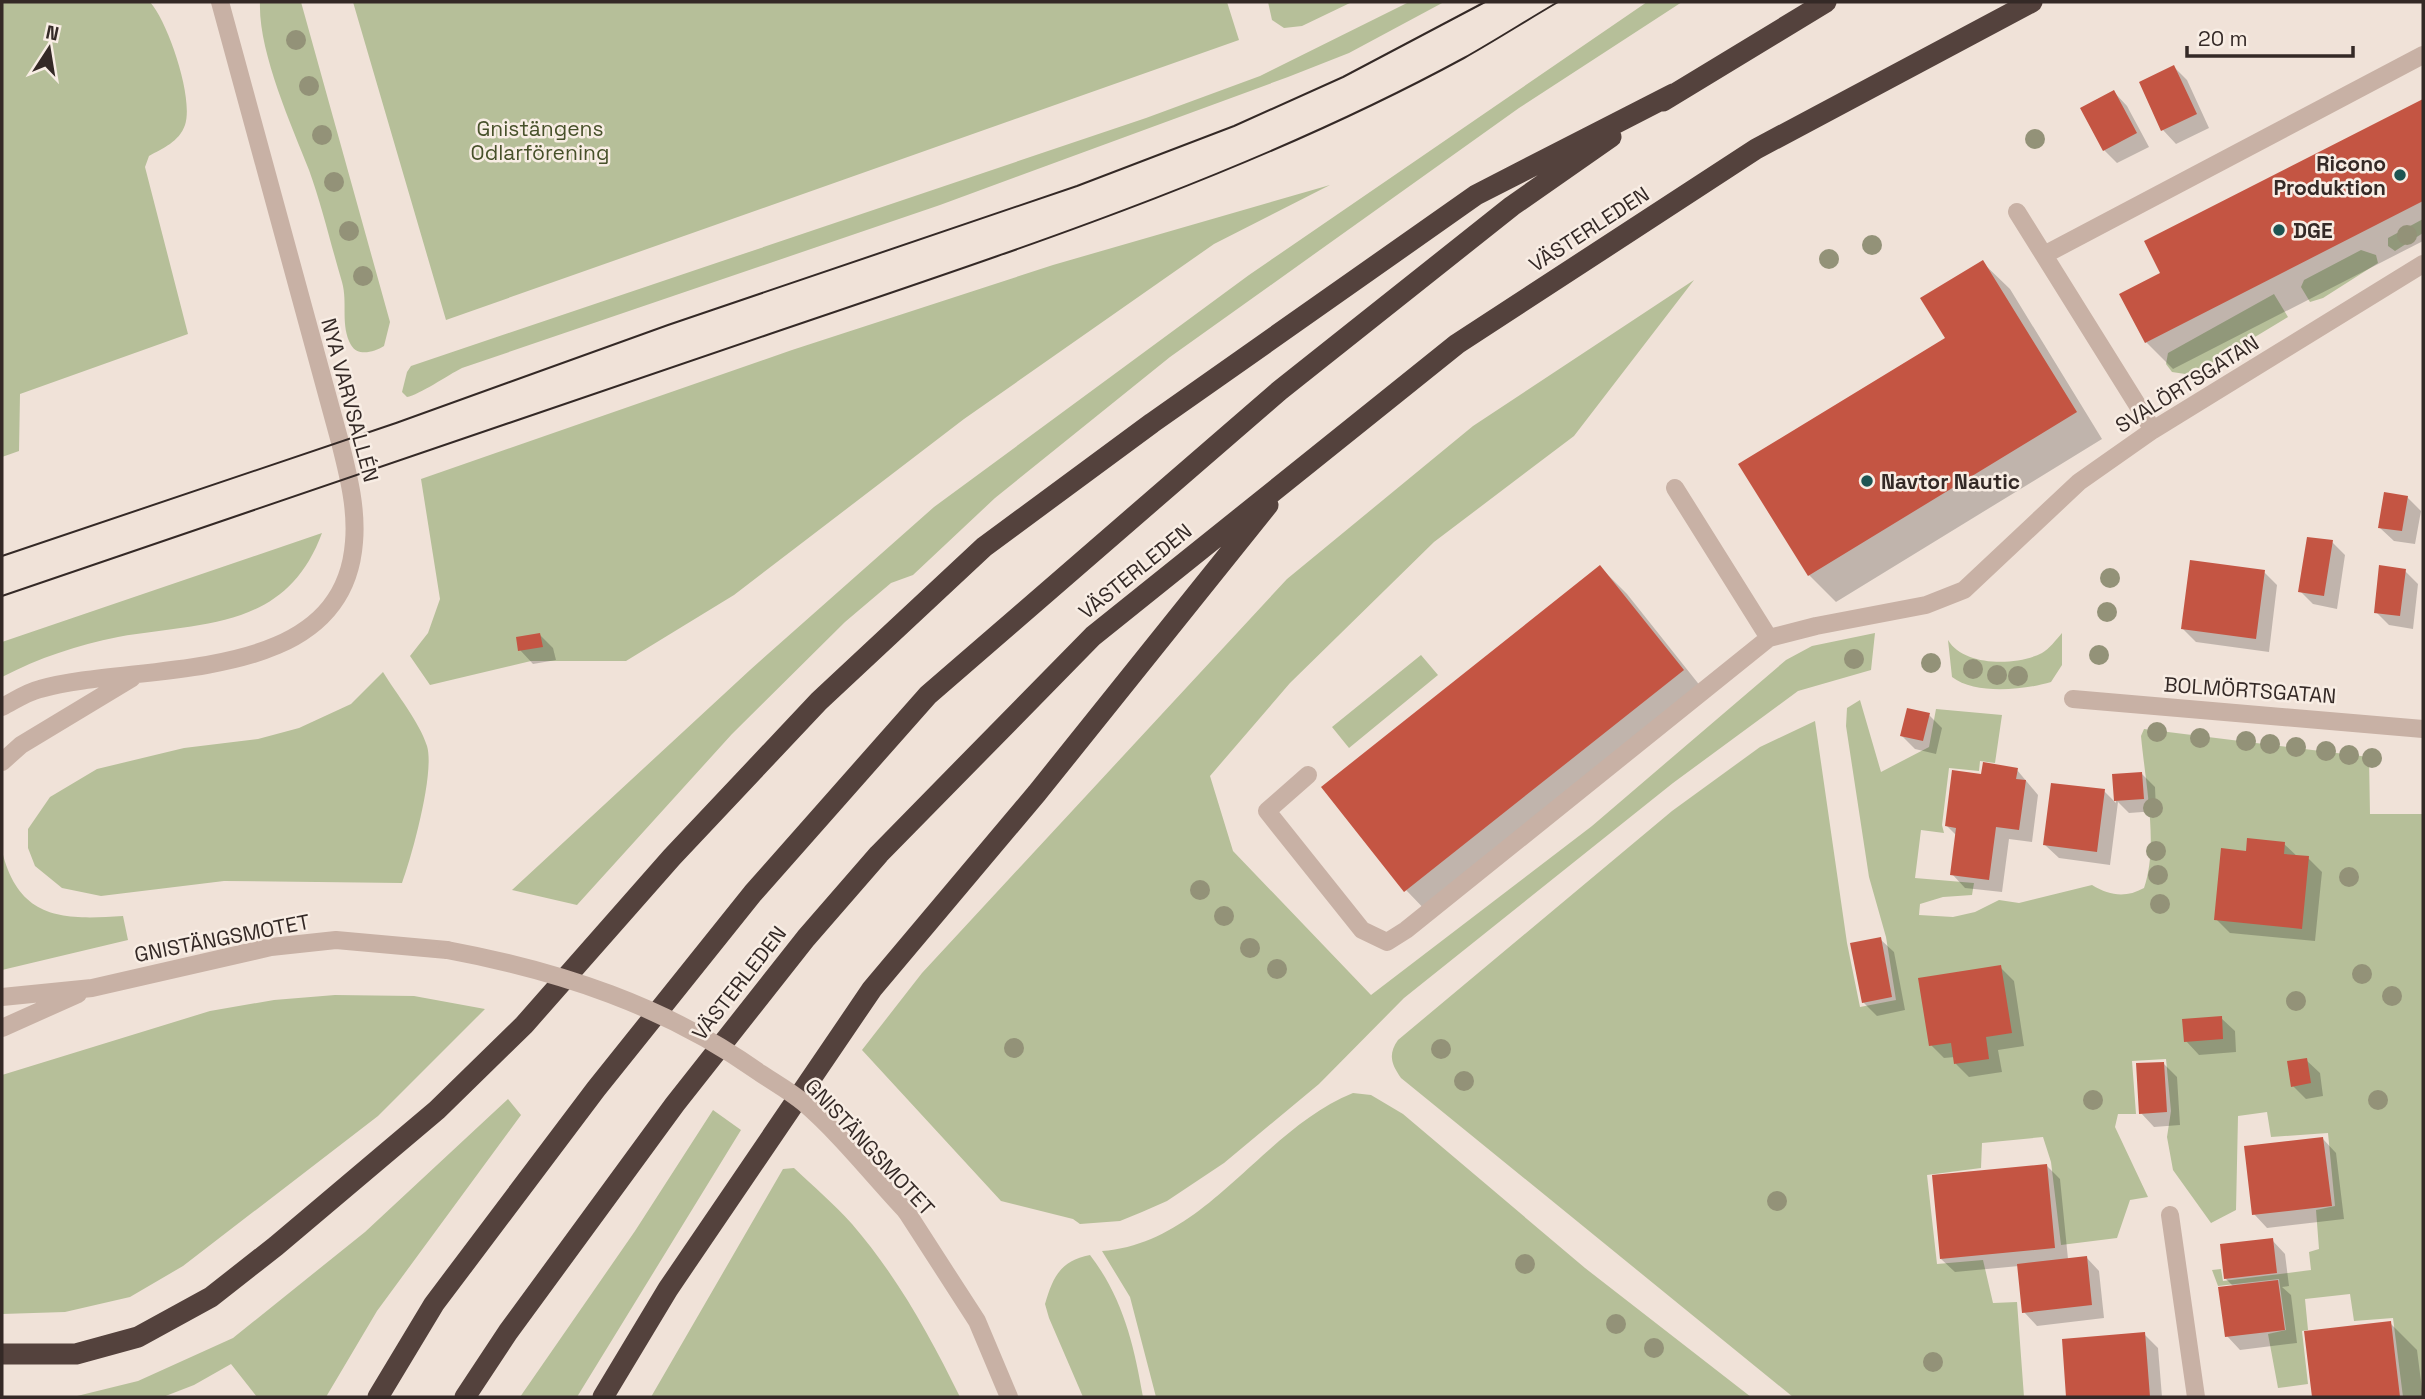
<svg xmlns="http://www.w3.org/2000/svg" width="2425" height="1399" font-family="'Space Grotesk',sans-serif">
<rect width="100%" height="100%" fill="#f0e2d8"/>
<path fill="#b6bf99" d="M2,2H150C168,22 194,98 185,125C179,142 163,148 149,156L145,167L188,334L20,394L19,451L2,457Z
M260,2H301L390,322L384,346C374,352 358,357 351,345C340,325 348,303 342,282C331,245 322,206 309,170C291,124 258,51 260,2Z
M353,2H1227L1239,40L446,320Z
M1268,2H1352L1302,26L1284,28L1272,20Z
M1409,2H1444L1349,53L1288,77L940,205L462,368C448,375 419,395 407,397L402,392L407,372L411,366L1146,118L1260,76Z
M1647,2H1682L1519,108L1170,357L995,498L913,575L891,583L845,622L732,734L577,905L512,890L750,670L934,507L1249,275Z
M1330,185L1214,244L964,419L734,595L626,661H531L430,685L410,656L428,633L440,599L421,479L792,350L1053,265Z
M2423,219V233L2395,251L2388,246V238Z
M2361,250L2376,255L2378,263L2323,298L2310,302L2301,287L2304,280Z
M1694,280L1574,436L1434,542L1290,683L1210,776L1233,851L1371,995L1592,826L1786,660L1812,646L1875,633L1871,670L1798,691L1673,783L1404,998L1319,1084L1224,1163L1167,1201L1142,1212L1120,1221L1080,1224L1073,1219L1001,1201L862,1050L922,973L1287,579L1473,426Z
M2274,294L2288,317L2192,375L2172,372L2166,364L2168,353Z
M322,533C286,630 204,622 118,637C77,645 39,658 2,677V642Z
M2062,633V665L2051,682C2024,690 1975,695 1952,677L1948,640C1964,667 2017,666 2042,653C2049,649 2056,640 2062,633Z
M1421,655L1438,675L1349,748L1332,727Z
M383,672C397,695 419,721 427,746C435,772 412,856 402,883L224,881L101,896L62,888L35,866L28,848V829L50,797L97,769L184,748L258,739L299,728L351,704Z
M1860,700L1881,772L1929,747L1936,709L2002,715L1995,763L1980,761L1979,771L1949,768L1942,825L1944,833L1921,830L1915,878L1974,883L1972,895L1943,897L1920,904L1919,915L1953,917L1975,912L1999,900L2019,903L2092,885C2110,896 2126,898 2144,888C2159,846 2145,781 2141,736L2144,729L2369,757L2370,814H2422L2423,761V1397H2403L2393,1318L2354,1321L2350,1294L2305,1299L2308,1330L2302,1331L2308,1384L2278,1388L2268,1334L2286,1330L2279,1279L2218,1286L2212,1270L2221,1269L2223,1281L2311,1270L2309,1252L2319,1249L2316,1210L2335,1206L2328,1133L2271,1137L2267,1112L2238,1116L2236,1210L2211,1223L2173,1170L2167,1137L2171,1111L2166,1059L2132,1061L2136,1114H2118L2115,1127L2148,1197L2130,1200L2117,1238L2061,1245L2051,1162L2043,1137L1982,1143L1981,1168L1927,1175L1937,1264L1983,1260L1993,1303L2017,1302L2024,1397H1793L1401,1078C1391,1064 1388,1054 1398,1040L1672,811L1760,747L1815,721L1847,943L1860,1007L1896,1000L1886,937L1869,877L1846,726L1847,708Z
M2,851C19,920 63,920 123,916L128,940L2,970Z
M335,995L414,996L485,1009L378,1116L183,1266L130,1297L65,1312L2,1314V1075L210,1011L274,1000Z
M1353,1093L1371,1095L1403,1114L1585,1268L1751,1397H1156L1130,1297L1102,1251C1207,1243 1261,1130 1353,1093Z
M508,1099L521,1115L377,1311L326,1397H257L231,1364L194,1385L163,1397H73L138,1381L233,1338L365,1232Z
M713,1110L741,1130L577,1397H520L635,1231Z
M794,1168C813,1186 834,1204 852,1224C897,1276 930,1336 960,1397H651L783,1169Z
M1090,1255C1123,1298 1134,1345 1143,1397H1083L1049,1318L1045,1304C1053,1277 1060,1261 1090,1255Z"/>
<path fill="#0003" d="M2174,67L2187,80L2209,128L2176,144L2163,130L2141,83Z
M2114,92L2127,106L2149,147L2117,163L2104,150Z
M2423,101V241L2173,369L2146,342L2162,274L2146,242Z
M1983,263L2010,289L2102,439L1836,602L1809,575L1947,339Z
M2407,497L2421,511L2415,544L2394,541L2380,528Z
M2332,542L2345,555L2337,609L2313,604L2300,591Z
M1600,567L1627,594L1709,697L1432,917L1406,890Z
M2405,571L2418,584L2413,629L2389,625L2376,612Z
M2264,572L2277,585L2269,652L2196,642L2183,629Z
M540,635L553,648L556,660L533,664L520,650Z
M1929,715L1942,728L1936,754L1915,749L1902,736Z
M2017,770L2038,795L2032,842L2009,839L2002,892L1965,888L1952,874L1957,836L1947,826L1983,776Z
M2141,773L2155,787L2156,811L2129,813L2118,802L2110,865L2059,858L2045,845L2104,791L2116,803L2114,775Z
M2284,844L2298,857L2308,858L2322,872L2315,941L2230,933L2216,919L2247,853Z
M1880,939L1894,952L1905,1010L1877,1016L1863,1002Z
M2000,967L2014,981L2024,1046L1998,1050L2002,1072L1969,1077L1956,1064L1955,1057L1944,1058L1931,1045Z
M2221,1018L2235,1031L2236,1052L2199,1055L2186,1041Z
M2306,1060L2320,1073L2323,1096L2306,1099L2293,1086Z
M2163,1063L2177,1077L2180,1125L2154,1127L2141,1113Z
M2323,1139L2336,1153L2344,1219L2267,1228L2254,1214Z
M2047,1166L2060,1179L2068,1259L2086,1257L2099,1271L2104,1318L2037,1326L2024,1312L2019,1266L1955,1272L1941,1259Z
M2272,1240L2285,1254L2289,1286L2282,1287L2291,1295L2297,1343L2240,1350L2227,1336L2234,1287L2225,1278Z
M2390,1323L2417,1350L2423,1397H2314L2306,1333Z
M2144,1334L2158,1348L2162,1397H2068L2064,1341Z"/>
<path fill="#c45543" d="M2174,65L2197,114L2161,131L2139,82Z
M2114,90L2137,133L2103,151L2080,108Z
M2423,99V201L2145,343L2119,294L2160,273L2144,241Z
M1983,260L2077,412L1808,576L1738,464L1945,338L1920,298Z
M2384,492L2408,496L2402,531L2378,528Z
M2307,537L2333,540L2324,596L2298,592Z
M2190,560L2265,570L2256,639L2181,629Z
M1600,565L1684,670L1404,892L1321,787Z
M2379,565L2406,569L2400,616L2374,613Z
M540,633L543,647L518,651L516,637Z
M1907,708L1930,713L1923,741L1900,736Z
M1983,762L2018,768L2016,779L2026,780L2019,830L1996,827L1989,880L1950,875L1956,828L1945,826L1952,770L1981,774Z
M2142,772L2144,799L2114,801L2112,774Z
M2051,783L2105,789L2097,852L2043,845Z
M2247,838L2285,842L2284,854L2309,856L2302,929L2214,920L2221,848L2246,851Z
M1881,937L1892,997L1862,1003L1850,943Z
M2001,965L2012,1033L1986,1037L1989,1059L1954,1064L1951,1043L1929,1046L1918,978Z
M2222,1016L2223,1039L2184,1042L2182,1019Z
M2307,1058L2311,1083L2291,1087L2287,1061Z
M2164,1062L2167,1112L2139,1114L2136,1063Z
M2323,1137L2332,1206L2252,1215L2244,1146Z
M2047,1164L2055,1248L1940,1259L1932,1175Z
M2273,1238L2277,1273L2224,1279L2220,1244Z
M2087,1256L2092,1305L2022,1313L2017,1264Z
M2278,1280L2285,1330L2225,1337L2218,1287Z
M2391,1321L2400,1397H2312L2304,1331Z
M2145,1332L2150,1397H2066L2062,1339Z"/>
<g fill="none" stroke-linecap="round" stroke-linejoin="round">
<path stroke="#c8b1a5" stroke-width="18" d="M2017,212L2153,430
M2044,255L2423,55
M1675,488L1769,638
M2073,699L2423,729
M2,707C14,701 27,692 40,689C140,661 343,689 354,542C357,508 348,474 340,442L220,2
M2,762L21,745L132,678
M1308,775L1267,811L1362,930L1387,942L1406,930L1769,638L1816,626L1926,605L1964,590L2079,482L2153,430L2423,264
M2,997L92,988L271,947L336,940L447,950
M2,1028L78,994
M906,1211L977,1321L1009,1397
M2170,1215L2196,1397"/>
<path stroke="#54423d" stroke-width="21" d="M1663,101L1826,2
M2,1354H76L138,1337L211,1297L276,1246L437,1110L524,1025L672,857L819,701L984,547L1152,423L1476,195L1673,94
M378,1397L434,1304L596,1089L753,893L928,695L1279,391L1512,206L1611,137
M465,1397L508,1332L675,1104L806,938L879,854L1093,636L1457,344L1756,149L2032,2
M603,1397L668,1289L872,989L1037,793L1268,505"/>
<path stroke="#342926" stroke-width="2" d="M2,556L396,423L668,325L1077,186L1234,126L1343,77L1485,2
M2,596C256,510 510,423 764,336C1001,255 1243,178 1464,58C1496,40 1527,20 1558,2"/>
<path stroke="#c8b1a5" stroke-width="18" d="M447,950C560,971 666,1006 760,1073C775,1083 791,1092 804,1103C841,1135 873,1176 906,1211"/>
</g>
<g fill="#939278">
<circle cx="296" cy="40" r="10"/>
<circle cx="309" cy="86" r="10"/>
<circle cx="322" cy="135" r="10"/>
<circle cx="2035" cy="139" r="10"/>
<circle cx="334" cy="182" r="10"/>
<circle cx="349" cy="231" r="10"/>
<circle cx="2407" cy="235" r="10"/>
<circle cx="1872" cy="245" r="10"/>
<circle cx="1829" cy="259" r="10"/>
<circle cx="363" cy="276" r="10"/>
<circle cx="2110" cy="578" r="10"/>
<circle cx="2107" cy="612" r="10"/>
<circle cx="2099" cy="655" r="10"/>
<circle cx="1854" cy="659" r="10"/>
<circle cx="1931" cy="663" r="10"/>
<circle cx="1973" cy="669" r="10"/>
<circle cx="1997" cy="675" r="10"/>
<circle cx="2018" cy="676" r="10"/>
<circle cx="2157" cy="732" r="10"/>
<circle cx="2200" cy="738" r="10"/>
<circle cx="2246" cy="741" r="10"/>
<circle cx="2270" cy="744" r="10"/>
<circle cx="2296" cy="747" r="10"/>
<circle cx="2326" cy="751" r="10"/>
<circle cx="2349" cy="755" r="10"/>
<circle cx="2372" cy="758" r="10"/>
<circle cx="2153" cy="808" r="10"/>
<circle cx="2156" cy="851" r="10"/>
<circle cx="2158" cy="875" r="10"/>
<circle cx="2349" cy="877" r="10"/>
<circle cx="1200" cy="890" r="10"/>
<circle cx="2160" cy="904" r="10"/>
<circle cx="1224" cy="916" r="10"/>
<circle cx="1250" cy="948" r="10"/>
<circle cx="1277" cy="969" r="10"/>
<circle cx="2362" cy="974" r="10"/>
<circle cx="2392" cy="996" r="10"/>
<circle cx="2296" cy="1001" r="10"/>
<circle cx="1014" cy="1048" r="10"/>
<circle cx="1441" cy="1049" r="10"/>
<circle cx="1464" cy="1081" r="10"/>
<circle cx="2093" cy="1100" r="10"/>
<circle cx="2378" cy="1100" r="10"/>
<circle cx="1777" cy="1201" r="10"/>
<circle cx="1525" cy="1264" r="10"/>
<circle cx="1616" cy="1324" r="10"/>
<circle cx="1654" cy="1348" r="10"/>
<circle cx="1933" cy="1362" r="10"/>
</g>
<g fill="#1d5452" stroke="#f8ede4" stroke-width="2.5">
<circle cx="2400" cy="175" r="7"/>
<circle cx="2279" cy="230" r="7"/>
<circle cx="1867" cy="481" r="7"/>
</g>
<g text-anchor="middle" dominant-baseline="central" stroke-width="5" stroke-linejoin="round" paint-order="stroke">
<g font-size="21" fill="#47512a" stroke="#f8ede4">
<text x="540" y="128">Gnistängens<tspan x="540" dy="24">Odlarförening</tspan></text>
</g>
<g font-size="21" font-weight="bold" fill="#342926" stroke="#f8ede4" text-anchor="start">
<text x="2386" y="163" text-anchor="end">Ricono<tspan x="2386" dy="24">Produktion</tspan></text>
<text x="2293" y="230">DGE</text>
<text x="1881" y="481">Navtor Nautic</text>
</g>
<g font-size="21" fill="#342926" stroke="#f8ede4">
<text transform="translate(1589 229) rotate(-33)">VÄSTERLEDEN</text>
<text transform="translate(2187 384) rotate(-32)">SVALÖRTSGATAN</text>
<text transform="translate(350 400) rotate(75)">NYA VARVSALLÉN</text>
<text transform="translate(1135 571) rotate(-39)">VÄSTERLEDEN</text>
<text transform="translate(2250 690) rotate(4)">BOLMÖRTSGATAN</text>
<text transform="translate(222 938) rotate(-11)">GNISTÄNGSMOTET</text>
<text transform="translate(739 983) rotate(-52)">VÄSTERLEDEN</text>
<text transform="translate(870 1147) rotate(47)">GNISTÄNGSMOTET</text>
</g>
</g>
<rect width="2425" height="1399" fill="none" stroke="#342926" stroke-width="7"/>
<g transform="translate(49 49) rotate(12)" stroke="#f8ede4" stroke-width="5" paint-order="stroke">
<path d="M0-5L12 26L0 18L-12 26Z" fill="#342926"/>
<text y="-10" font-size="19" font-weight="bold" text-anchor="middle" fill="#342926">N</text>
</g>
<path d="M2187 46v10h166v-10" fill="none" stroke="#342926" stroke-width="3.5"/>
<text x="2198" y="46" font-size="21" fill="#342926" stroke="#f8ede4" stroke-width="5" paint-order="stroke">20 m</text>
</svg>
